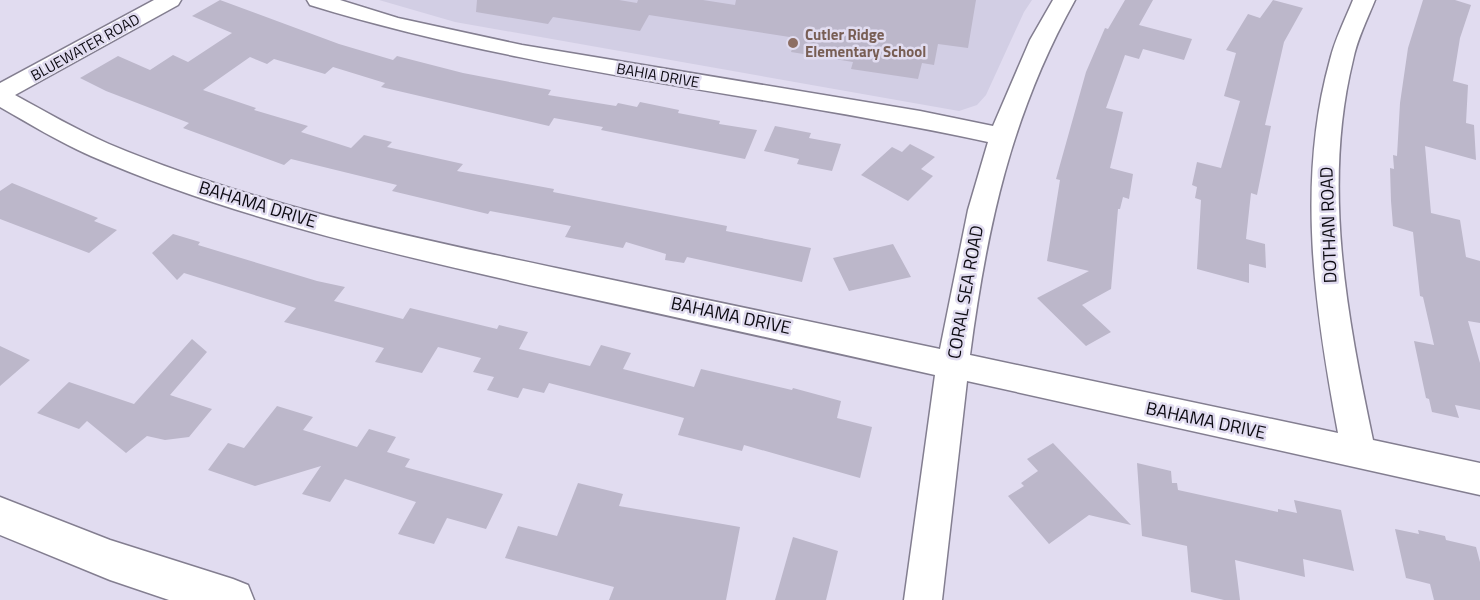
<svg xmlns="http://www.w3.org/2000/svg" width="1480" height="600" font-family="'Titillium Web',sans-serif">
<rect width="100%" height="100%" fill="#e1dcf0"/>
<path fill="#d2cee4" d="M379,0H1032L1024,12L986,95L977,105L959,111L455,22Z"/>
<path fill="#bcb7ca" d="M220,0L339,44L393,60L397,56L463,73L551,90L548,95L616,106L618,103L637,107L640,102L679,110L678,113L720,121L719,124L757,130L745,159L601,130L603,127L554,118L549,126L381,87L385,83L333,67L325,74L274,59L267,64L250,57L203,90L256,108L254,110L308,126L301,132L351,148L364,135L392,142L387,147L463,164L457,171L554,189L553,192L727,226L726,231L811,248L802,282L687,257L684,263L665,260L666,254L626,242L623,248L565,237L571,226L490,211L488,214L392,191L397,185L291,159L284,165L183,128L189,123L106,91L80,78L118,56L150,70L173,55L188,62L232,33L192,16Z
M477,0H619L637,3L638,0H703L735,5L736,0H976L968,48L938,44L934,65L922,63L918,79L851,69L853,62L791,52L796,38L649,15L640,31L553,17L548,24L476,12Z
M1125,0H1153L1139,25L1192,39L1184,60L1143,49L1139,59L1125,55L1106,108L1123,112L1110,168L1133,174L1129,199L1123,197L1120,209H1118L1111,289L1082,305L1111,332L1086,346L1037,298L1089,271L1047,261L1060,180L1056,179L1086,72L1105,28L1108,29Z
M1273,0L1303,8L1284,42L1265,125L1271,126L1257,195L1251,193L1246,239L1265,244L1266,268L1249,264V283L1197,269L1201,200L1195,198L1197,187L1192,185L1197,162L1221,168L1240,101L1224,96L1236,53L1226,50L1248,14L1260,18Z
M1423,0H1455L1471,5L1460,38L1453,81L1468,85L1466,123L1474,125L1476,160L1425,146L1431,213L1460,220L1466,257L1480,261V323L1468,321L1480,363V410L1455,405L1459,418L1432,412L1429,399L1426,398L1414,341L1434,345L1423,297L1420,296L1413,232L1393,226L1391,201L1390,168L1394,169L1393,155L1397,156L1400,103L1408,48Z
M775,126L811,133L809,138L841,144L832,171L797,164L799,159L764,151Z
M910,144L935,157L921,169L933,176L908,201L861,175L892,147L902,152Z
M12,183L98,218L94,221L117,230L89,253L0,219V191Z
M173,234L200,242L198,245L317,281L345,287L334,301L403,319L410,308L497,329L499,325L528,332L519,349L590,366L601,345L631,353L623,369L694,387L701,369L792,390L793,388L841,401L837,418L872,427L860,478L744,445L742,451L678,435L684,418L549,383L544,393L523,388L518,398L487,390L494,377L473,372L481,358L438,347L422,373L375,362L384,348L284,322L296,308L184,273L177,280L152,253Z
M893,244L911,277L849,291L833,258Z
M192,339L207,352L170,395L212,409L189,437L165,440L147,436L126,453L87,421L79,429L37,413L69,382L134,404Z
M0,346L30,360L0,386Z
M277,406L313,417L303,430L357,447L369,429L396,437L387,452L410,459L405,467L503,494L486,529L447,518L434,544L398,534L416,502L345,479L330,502L302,494L321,466L255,486L208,470L228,443L244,448Z
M1053,443L1131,525L1089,515L1049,544L1008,496L1024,486L1021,483L1038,471L1027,459Z
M1137,463L1171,471L1172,483H1177L1178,490L1278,512V509L1297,513L1294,500L1341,510L1354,571L1303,559L1305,577L1235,560L1240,600H1224L1191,592L1187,546L1142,536Z
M578,483L623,494L619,506L740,527L726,600H609L614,587L505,558L518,526L557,536Z
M1395,529L1419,534L1418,530L1445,536L1446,540L1476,547L1480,562V600H1434L1430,584L1406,578Z
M793,537L838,551L826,600H775Z"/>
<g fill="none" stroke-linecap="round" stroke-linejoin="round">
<defs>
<path id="minor" d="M154,0H181L178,5L15,95C46,112 77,130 109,144C252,204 405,236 556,268C684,295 812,322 940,349L968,210L988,142C762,93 531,73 310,5L307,0H340L398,18L522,45L920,111L993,126L1030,40L1053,0H1075C1011,115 987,226 970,355L1338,433C1315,310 1296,182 1330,60C1335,39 1345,20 1353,0H1375C1367,20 1357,39 1353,60C1322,186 1347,316 1373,440L1480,463V495L967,381L942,600H904L935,375C806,346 677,317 547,289C393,254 236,219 91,156C59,142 30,124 0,107V83Z"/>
<path id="tertiary" d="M0,497L110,540L233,579L248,585L254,600H169L110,580L0,535Z"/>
</defs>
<use href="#minor" stroke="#837e90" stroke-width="3"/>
<use href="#tertiary" stroke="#837e90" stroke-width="3"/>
<use href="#minor" fill="#fff" fill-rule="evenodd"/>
<use href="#tertiary" fill="#fff" fill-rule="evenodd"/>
</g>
<circle fill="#8d6e63" stroke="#e1dcf0" stroke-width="2" cx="793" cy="43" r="6"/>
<g text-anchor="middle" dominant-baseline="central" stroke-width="5" stroke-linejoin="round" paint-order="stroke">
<g font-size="15" font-weight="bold" fill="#785e54" stroke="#e1dcf0" text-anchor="start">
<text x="805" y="34">Cutler Ridge<tspan x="805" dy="17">Elementary School</tspan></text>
</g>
<g font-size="15" fill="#0c0a11" stroke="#e1dcf0">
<text transform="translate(85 47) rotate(-29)">BLUEWATER ROAD</text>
<text transform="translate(658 75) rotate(10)">BAHIA DRIVE</text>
</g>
<g font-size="18" fill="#0c0a11" stroke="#e1dcf0">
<text transform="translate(258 204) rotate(17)">BAHAMA DRIVE</text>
<text transform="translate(1328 225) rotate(-92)">DOTHAN ROAD</text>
<text transform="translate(965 292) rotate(-80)">CORAL SEA ROAD</text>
<text transform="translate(731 315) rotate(12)">BAHAMA DRIVE</text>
<text transform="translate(1206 420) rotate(12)">BAHAMA DRIVE</text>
</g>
</g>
</svg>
